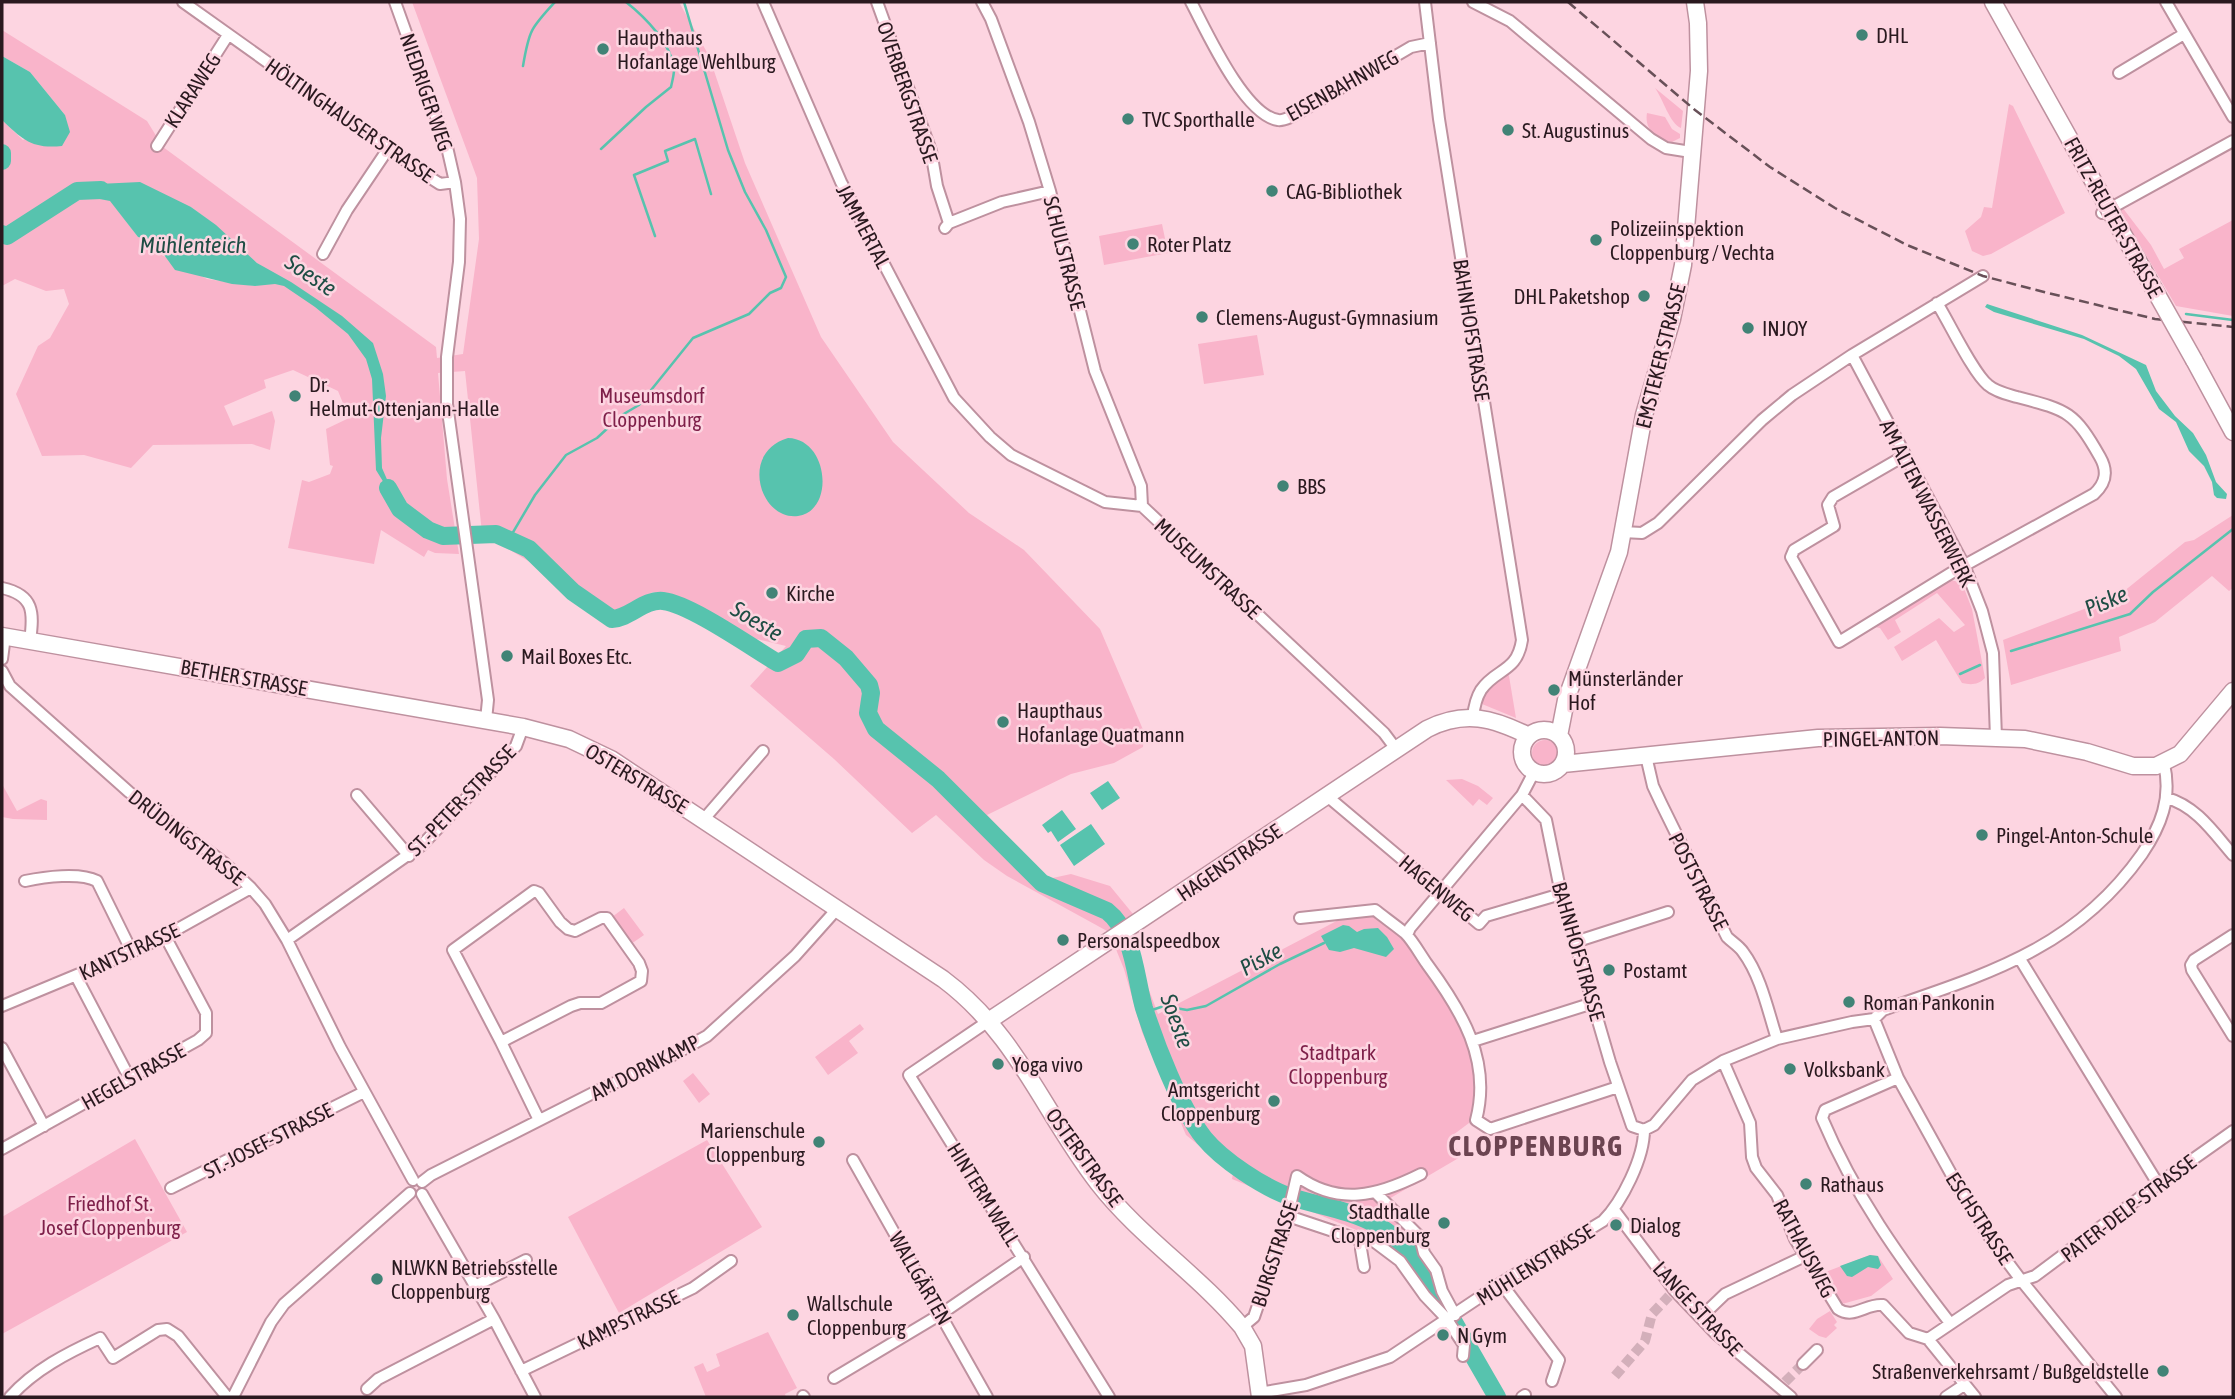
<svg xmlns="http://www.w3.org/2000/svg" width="2235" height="1399" font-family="'Asap Condensed',sans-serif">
<rect width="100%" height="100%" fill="#fdd5e1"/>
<path fill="#f9b4ca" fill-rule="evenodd" d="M412,2H679L709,56L745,163L821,337L893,442L969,513L1024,550L1100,629L1144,732L1143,747L1114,763L1071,774L987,815L1048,879L1071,874L1110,886L1133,914L1107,931L1007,876L984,860L936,815L912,833L834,759L750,686L786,646L744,636L703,611L653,592L613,612L482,533L465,371L438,373L447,479L459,554L435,553L428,550L424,557L381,530L374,564L288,548L302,480L309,482L330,474L333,466L330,465L326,429L349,418L338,391L293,370L264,380L266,388L224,406L233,426L272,411L275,421L270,450L252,444L153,445L131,468L84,455L42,456L16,394L38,346L50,338L69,304L64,289L46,291L15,279L2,286V120L23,140L65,115L30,72L2,56V30L147,121L163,147L436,347L437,358L463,354L479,239L477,178ZM110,200L191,207L215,225L257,263L278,277L255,286L207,279L162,255L154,241L138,237Z
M1655,88L1683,111L1681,128C1670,124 1663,99 1655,88Z
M2009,104L2013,106L2065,213L1991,254L1983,256L1972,251L1965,231L1981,217L1984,207L1992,208Z
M1647,113L1665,117L1672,129L1680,134V138L1672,142C1657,139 1644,130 1647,113Z
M2122,207L2151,245L2164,269L2184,258L2179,249L2233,220V316L2176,306L2119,209Z
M1162,224L1168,253L1104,265L1099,236Z
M1257,335L1264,375L1204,384L1198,344Z
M2233,515V588L2229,591L2212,576L2155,622L2119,637L2121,651L2011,685L2003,640L2118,596L2185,542L2194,540Z
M1951,580L1962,583L1972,609L1985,678C1978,685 1971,685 1962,683L1936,640L1902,661L1894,647L1939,618L1954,632L1965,625L1937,593L1895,620L1901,632L1888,640L1880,628L1874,627Z
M1508,674L1509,676L1516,718L1482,704C1483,688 1495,682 1508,674Z
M1532 753a13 13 0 1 1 26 0a13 13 0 1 1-26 0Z
M1462,779L1478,786L1493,798L1487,805L1479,799L1473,806L1446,780Z
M2,784L17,811L41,799L47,801V820L13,819L2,817Z
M624,908L644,935L631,944L612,917Z
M1368,911L1407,943L1442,991L1468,1038L1473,1062L1476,1109L1469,1123L1449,1138L1462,1156L1382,1203L1407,1230L1427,1260L1416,1267L1399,1249L1383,1241L1232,1179L1233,1173L1186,1135L1142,1032L1124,969L1115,947L1129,937L1158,1014L1350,914Z
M860,1024L864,1029L849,1041L858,1053L828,1075L815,1057Z
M693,1073L710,1094L699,1103L683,1081Z
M135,1139L187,1232L2,1334V1217Z
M707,1140L762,1227L619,1313L568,1217Z
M1870,1255L1878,1256L1893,1279L1871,1296L1842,1304L1835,1297L1823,1273Z
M1830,1311L1837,1322L1834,1325L1837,1328L1826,1338L1819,1336L1809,1329L1817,1319Z
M768,1332L797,1388L785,1394L786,1397H706L694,1367L703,1363L707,1372L720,1366L716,1354Z"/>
<path fill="#57c3ae" d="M2,56L30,72L65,115L70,132L62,146C32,149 23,140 2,120Z
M140,182L191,207L216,225L257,263L291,282L342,316L373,343L383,374L386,396L381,438L382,468L400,509L376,470L372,379L366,359L348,334L315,307L284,286L275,284L255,286L232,284L175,270L154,241L138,237L110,201L79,195L78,188L98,184Z
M1987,304L2082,335L2146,365L2156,391L2175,416L2193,433L2206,455L2216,482L2227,494L2226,499L2217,498L2214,495L2212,482L2204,466L2189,451L2176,422L2159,409L2136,369L2119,356L2084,339L1994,312L1985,307Z
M788,438C829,439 835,511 798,516C760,521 739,452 788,438Z
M1108,781L1120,798L1102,810L1090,793Z
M1062,810L1076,829L1058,842L1051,831L1048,833L1042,825Z
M1091,824L1105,844L1074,866L1060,845Z
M1343,925L1349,926L1357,932L1364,929L1378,928L1387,937L1394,949L1386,957L1354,948L1340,952L1329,950L1321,936Z
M1870,1255L1878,1256L1881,1265L1878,1269L1868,1267L1852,1277L1847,1276L1840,1266Z"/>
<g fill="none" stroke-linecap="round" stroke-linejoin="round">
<path stroke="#57c3ae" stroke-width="2.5" d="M523,66C529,30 531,28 555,2
M601,149L646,107L671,87C672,82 674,75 674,70C672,44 645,17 626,2
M655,236L634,175L668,161L665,151L695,139L711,194
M2186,314L2233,320
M509,539L535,495L566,455L597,438L622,415L639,405L693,338L749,314L770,293L781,288L786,277L766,230L745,192L728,150L684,2
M2011,651L2130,614L2153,592L2233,529
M1960,674L1980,665
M1146,1012L1164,1006L1187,1010L1206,1006L1280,964L1324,943"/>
<path stroke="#57c3ae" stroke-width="18" d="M2,153V161
M2,234L7,236L77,191L101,190
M388,488L400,509L428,530L443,536L496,534L529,549L573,592L612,619C630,618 644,599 663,601C690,604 751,647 778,663L796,654L806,639L821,638L846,658L869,685L871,693L868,713L876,729L938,779L1042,883L1107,911C1134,932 1135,976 1144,1008C1156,1045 1180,1108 1204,1138C1222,1160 1264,1188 1291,1197C1319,1206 1351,1210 1377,1225C1413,1246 1431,1284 1452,1319C1467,1345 1482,1371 1497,1397"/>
<path stroke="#d3afba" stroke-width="10" stroke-dasharray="10 5" stroke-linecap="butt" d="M1615,1376L1645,1341L1652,1314L1669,1296
M1785,1382L1803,1364"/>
<defs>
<path id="street" d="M183,2L426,175L440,184L455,182
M395,2L447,147L455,182L460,219L459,262L447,357V404L488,700L486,720
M763,2L841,182L954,398L990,437L1011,455L1105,502L1142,506L1384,733L1396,749
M877,2L931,151L937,186L949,223
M982,2L991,19L1029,122L1050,191L1095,371L1141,486L1142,506
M1191,2C1206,30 1244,115 1278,120C1283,121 1288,118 1293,116L1411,47L1430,43
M1425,2L1439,119L1522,640C1517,673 1496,668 1481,690C1476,698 1474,708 1473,717
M1473,2L1510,21L1651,139L1666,148L1691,152
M2166,2L2233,117
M2119,73L2184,34
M157,146L228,35
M2102,213L2233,141
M945,228L949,223L1002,202L1050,191
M323,254L347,210L388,149
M1852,355L1964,565L1982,611L1993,653L1996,738
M1904,456L1833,497L1828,505L1834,526L1794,550L1791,557L1839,642L1956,570L2094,494C2106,483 2108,471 2100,457C2074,411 2067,410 2017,397C2007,394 1996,392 1988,385C1973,373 1949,322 1937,303
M1623,532L1642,533L1658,523L1762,420L1792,395L1852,355L1983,276
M2,588C34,595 34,612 30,641
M2,659L5,636
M2,671L10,686L129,792L223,862L251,888L265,904L287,940L340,1047L413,1180
M1646,756L1653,786L1661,803L1727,937C1732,942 1739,946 1743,952C1761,976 1768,1011 1777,1039
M357,795L409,856
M1522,795L1546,820L1561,894L1610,1062L1632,1126L1644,1130
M1327,796L1479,924L1486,916L1561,894
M2167,798C2196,806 2214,833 2233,855
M704,819L763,751
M25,881C44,877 80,872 97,881L132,952
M1300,918L1375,910C1384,917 1395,925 1405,933C1413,941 1420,954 1427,964C1461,1010 1492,1060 1476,1120L1490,1129L1618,1087
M1407,935L1410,928L1522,795L1534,772
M2233,935L2194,960L2191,965L2192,970L2233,1036
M287,940L422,845L516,746L523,727
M1575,942L1668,912
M2020,959L2158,1184
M76,976L130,1079
M2,1006L132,952L165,936L251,888
M1874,1019L1898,1078L1960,1190L1994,1244L2021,1280L2116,1397
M990,1020L909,1075L1109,1397
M1473,1041L1593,1003
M501,1042L453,950L534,891L539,893L560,922L568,929L575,931L601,918H607L639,963L642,971L641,981L601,1003H580L571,1006L501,1042L539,1120
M2,1048L44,1126
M1723,1061L1750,1123L1752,1157L1756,1168L1777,1195L1795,1239L1838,1309C1854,1320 1866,1303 1883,1305L1909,1333L1928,1339L1975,1397
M1898,1078L1825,1110L1822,1118C1854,1194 1900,1259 1950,1323
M1644,1130L1654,1125L1692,1080L1723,1061L1777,1039L1852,1022L1874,1019L1883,1010C1987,974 2075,949 2142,854C2161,826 2172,798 2164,764
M2,1149L198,1040L206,1033V1013L165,936
M853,1160L987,1397
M422,1182L431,1175L595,1092L660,1062L707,1036L795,956L837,909
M171,1188L364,1092
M1375,1192L1420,1237L1424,1253L1436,1270L1442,1291L1455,1315
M422,1194L494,1319L535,1397
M1614,1210L1675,1291L1715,1333L1791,1397
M1288,1216L1363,1241L1372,1240L1400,1261L1425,1296L1446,1318L1464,1345L1463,1356
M1363,1241L1361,1249L1364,1267
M1501,1283L1559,1360L1552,1381
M475,1286L526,1260
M1701,1317L1725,1294L1805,1256
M1242,1327L1254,1317L1286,1223L1297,1176C1339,1206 1377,1196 1421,1174
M1928,1339L2008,1285L2035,1276L2158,1184L2233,1131
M1803,1364L1817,1350
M521,1371L693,1288L731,1261
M834,1378L941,1314L1024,1257
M367,1389L378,1379L494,1319
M1259,1393L1306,1385L1390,1357L1501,1283L1603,1221C1622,1202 1644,1158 1644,1130
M803,1396L804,1397
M10,1397C34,1370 67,1353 100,1338L113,1358L158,1330L167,1329L178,1336L227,1397
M233,1397L271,1322L284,1304L410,1193
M1522,1397L1525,1395
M1946,1397L1964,1385"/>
<path id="secondary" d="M1993,2L2101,195
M2194,360L2233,432
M2,636L523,727L569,739L611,759L943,979C1018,1035 1043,1112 1098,1183C1140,1237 1199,1275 1242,1327L1253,1346L1260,1397
M1522 752a22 22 0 1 1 44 0a22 22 0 1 1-44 0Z
M1559,736L1566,700L1619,552L1644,415L1672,319L1683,265L1699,71L1698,23L1695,2
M1563,764L1818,738L1940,736L2025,739L2087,752L2133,766H2156L2180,754L2233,691
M990,1020L1427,729C1465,710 1493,718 1529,736"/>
</defs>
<use href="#street" stroke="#be919f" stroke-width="14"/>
<use href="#secondary" stroke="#be919f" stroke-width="19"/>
<use href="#street" stroke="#fff" stroke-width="10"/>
<use href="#secondary" stroke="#fff" stroke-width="16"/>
<path stroke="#685058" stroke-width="2.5" stroke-dasharray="10 5" stroke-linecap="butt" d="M1568,2L1695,110L1770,167L1835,208L1907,245L1983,276L2044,292L2155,319L2233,327"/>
<defs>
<path id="secondary-bridge" d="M2101,195L2194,360"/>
</defs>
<use href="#secondary-bridge" stroke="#be919f" stroke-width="19" stroke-linecap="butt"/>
<use href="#secondary-bridge" stroke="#fff" stroke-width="16"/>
</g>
<g fill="#418376" stroke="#fdd5e1" stroke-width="2.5">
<circle cx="1862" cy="35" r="7"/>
<circle cx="603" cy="49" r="7"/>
<circle cx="1128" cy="119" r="7"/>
<circle cx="1508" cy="130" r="7"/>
<circle cx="1272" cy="191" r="7"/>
<circle cx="1596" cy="240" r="7"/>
<circle cx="1133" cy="244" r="7"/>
<circle cx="1644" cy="296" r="7"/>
<circle cx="1202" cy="317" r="7"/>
<circle cx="1748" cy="328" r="7"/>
<circle cx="295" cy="396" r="7"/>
<circle cx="1283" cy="486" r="7"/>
<circle cx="772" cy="593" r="7"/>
<circle cx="507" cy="656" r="7"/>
<circle cx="1554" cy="690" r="7"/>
<circle cx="1003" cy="722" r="7"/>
<circle cx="1982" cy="835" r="7"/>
<circle cx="1063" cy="940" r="7"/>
<circle cx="1609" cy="970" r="7"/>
<circle cx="1849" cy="1002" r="7"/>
<circle cx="998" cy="1064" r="7"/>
<circle cx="1790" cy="1069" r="7"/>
<circle cx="1274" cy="1101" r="7"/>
<circle cx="819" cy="1142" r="7"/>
<circle cx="1806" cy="1184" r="7"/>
<circle cx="1444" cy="1223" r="7"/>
<circle cx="1616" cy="1225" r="7"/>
<circle cx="377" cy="1279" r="7"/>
<circle cx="793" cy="1315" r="7"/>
<circle cx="1443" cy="1335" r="7"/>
<circle cx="2163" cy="1371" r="7"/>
</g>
<g text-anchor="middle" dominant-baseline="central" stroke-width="5" stroke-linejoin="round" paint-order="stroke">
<g font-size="21" fill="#2a191f" stroke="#fdd5e1" text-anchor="start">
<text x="1876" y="35">DHL</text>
<text x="617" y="37">Haupthaus<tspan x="617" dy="24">Hofanlage Wehlburg</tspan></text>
<text x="1142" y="119">TVC Sporthalle</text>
<text x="1522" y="130">St. Augustinus</text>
<text x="1286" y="191">CAG-Bibliothek</text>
<text x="1610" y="228">Polizeiinspektion<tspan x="1610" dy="24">Cloppenburg / Vechta</tspan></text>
<text x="1147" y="244">Roter Platz</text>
<text x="1630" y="296" text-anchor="end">DHL Paketshop</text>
<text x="1216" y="317">Clemens-August-Gymnasium</text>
<text x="1762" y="328">INJOY</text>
<text x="309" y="384">Dr.<tspan x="309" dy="24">Helmut-Ottenjann-Halle</tspan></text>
<text x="1297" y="486">BBS</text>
<text x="786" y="593">Kirche</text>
<text x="521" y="656">Mail Boxes Etc.</text>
<text x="1568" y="678">Münsterländer<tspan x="1568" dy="24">Hof</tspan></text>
<text x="1017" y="710">Haupthaus<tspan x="1017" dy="24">Hofanlage Quatmann</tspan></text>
<text x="1996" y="835">Pingel-Anton-Schule</text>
<text x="1077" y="940">Personalspeedbox</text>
<text x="1623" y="970">Postamt</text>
<text x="1863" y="1002">Roman Pankonin</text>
<text x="1012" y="1064">Yoga vivo</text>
<text x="1804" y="1069">Volksbank</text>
<text x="1260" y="1089" text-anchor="end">Amtsgericht<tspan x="1260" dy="24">Cloppenburg</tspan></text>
<text x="805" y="1130" text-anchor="end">Marienschule<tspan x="805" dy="24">Cloppenburg</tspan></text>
<text x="1820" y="1184">Rathaus</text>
<text x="1430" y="1211" text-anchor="end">Stadthalle<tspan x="1430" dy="24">Cloppenburg</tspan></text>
<text x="1630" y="1225">Dialog</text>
<text x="391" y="1267">NLWKN Betriebsstelle<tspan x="391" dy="24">Cloppenburg</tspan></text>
<text x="807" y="1303">Wallschule<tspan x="807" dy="24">Cloppenburg</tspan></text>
<text x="1457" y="1335">N Gym</text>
<text x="2149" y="1371" text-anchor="end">Straßenverkehrsamt / Bußgeldstelle</text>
</g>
<g font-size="21" fill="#2a191f" stroke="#fdd5e1">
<text transform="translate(1342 85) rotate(-29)">EISENBAHNWEG</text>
<text transform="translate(192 90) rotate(-57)">KLARAWEG</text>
<text transform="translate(427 92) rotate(71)">NIEDRIGER WEG</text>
<text transform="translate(908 92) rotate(71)">OVERBERGSTRASSE</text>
<text transform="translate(350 120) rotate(35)">HÖLTINGHAUSER STRASSE</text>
<text transform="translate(2114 217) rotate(61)">FRITZ-REUTER-STRASSE</text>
<text transform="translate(864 226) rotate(62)">JAMMERTAL</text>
<text transform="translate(1065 253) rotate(76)">SCHULSTRASSE</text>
<text transform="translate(1472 330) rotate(81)">BAHNHOFSTRASSE</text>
<text transform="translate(1660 356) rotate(-76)">EMSTEKER STRASSE</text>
<text transform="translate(1928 503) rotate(63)">AM ALTEN WASSERWERK</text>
<text transform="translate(1208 568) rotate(43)">MUSEUMSTRASSE</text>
<text transform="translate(244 677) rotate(10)">BETHER STRASSE</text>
<text transform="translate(1881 738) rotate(-1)">PINGEL-ANTON</text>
<text transform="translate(637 778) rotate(31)">OSTERSTRASSE</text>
<text transform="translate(461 800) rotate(-46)">ST.-PETER-STRASSE</text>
<text transform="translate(187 837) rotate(38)">DRÜDINGSTRASSE</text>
<text transform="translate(1229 862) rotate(-34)">HAGENSTRASSE</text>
<text transform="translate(1699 881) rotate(63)">POSTSTRASSE</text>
<text transform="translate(1437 888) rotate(40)">HAGENWEG</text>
<text transform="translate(129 951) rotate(-25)">KANTSTRASSE</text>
<text transform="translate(1579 951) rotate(74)">BAHNHOFSTRASSE</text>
<text transform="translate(645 1067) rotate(-27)">AM DORNKAMP</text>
<text transform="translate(133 1076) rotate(-29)">HEGELSTRASSE</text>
<text transform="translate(268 1140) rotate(-27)">ST.-JOSEF-STRASSE</text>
<text transform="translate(1085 1157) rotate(54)">OSTERSTRASSE</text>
<text transform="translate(984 1194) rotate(58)">HINTERM WALL</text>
<text transform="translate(2128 1208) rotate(-37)">PATER-DELP-STRASSE</text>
<text transform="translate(1980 1218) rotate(57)">ESCHSTRASSE</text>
<text transform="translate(1805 1248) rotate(62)">RATHAUSWEG</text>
<text transform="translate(1274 1254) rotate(-72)">BURGSTRASSE</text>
<text transform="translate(1535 1264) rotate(-32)">MÜHLENSTRASSE</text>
<text transform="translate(921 1278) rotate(60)">WALLGÄRTEN</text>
<text transform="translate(1698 1308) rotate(47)">LANGE STRASSE</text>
<text transform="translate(628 1319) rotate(-26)">KAMPSTRASSE</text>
</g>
<g font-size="21" fill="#7e1f49" stroke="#fdd5e1">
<text x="652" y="395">Museumsdorf<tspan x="652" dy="24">Cloppenburg</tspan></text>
<text x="1338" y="1052">Stadtpark<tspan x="1338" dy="24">Cloppenburg</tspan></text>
<text x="110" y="1203">Friedhof St.<tspan x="110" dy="24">Josef Cloppenburg</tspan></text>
</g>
<g font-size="23" font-style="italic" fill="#1e4d44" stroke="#fdd5e1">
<text x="193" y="245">Mühlenteich</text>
<text transform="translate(311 275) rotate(34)">Soeste</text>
<text transform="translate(2106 601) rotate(-23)">Piske</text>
<text transform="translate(757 621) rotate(31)">Soeste</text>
<text transform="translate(1261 959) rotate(-28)">Piske</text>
<text transform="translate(1177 1021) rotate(70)">Soeste</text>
</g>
<g font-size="28" font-weight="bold" letter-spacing="2" fill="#6c4451" stroke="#fdd5e1">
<text x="1536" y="1146">CLOPPENBURG</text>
</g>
</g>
<rect width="2235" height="1399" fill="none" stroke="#2a191f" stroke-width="7"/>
</svg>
